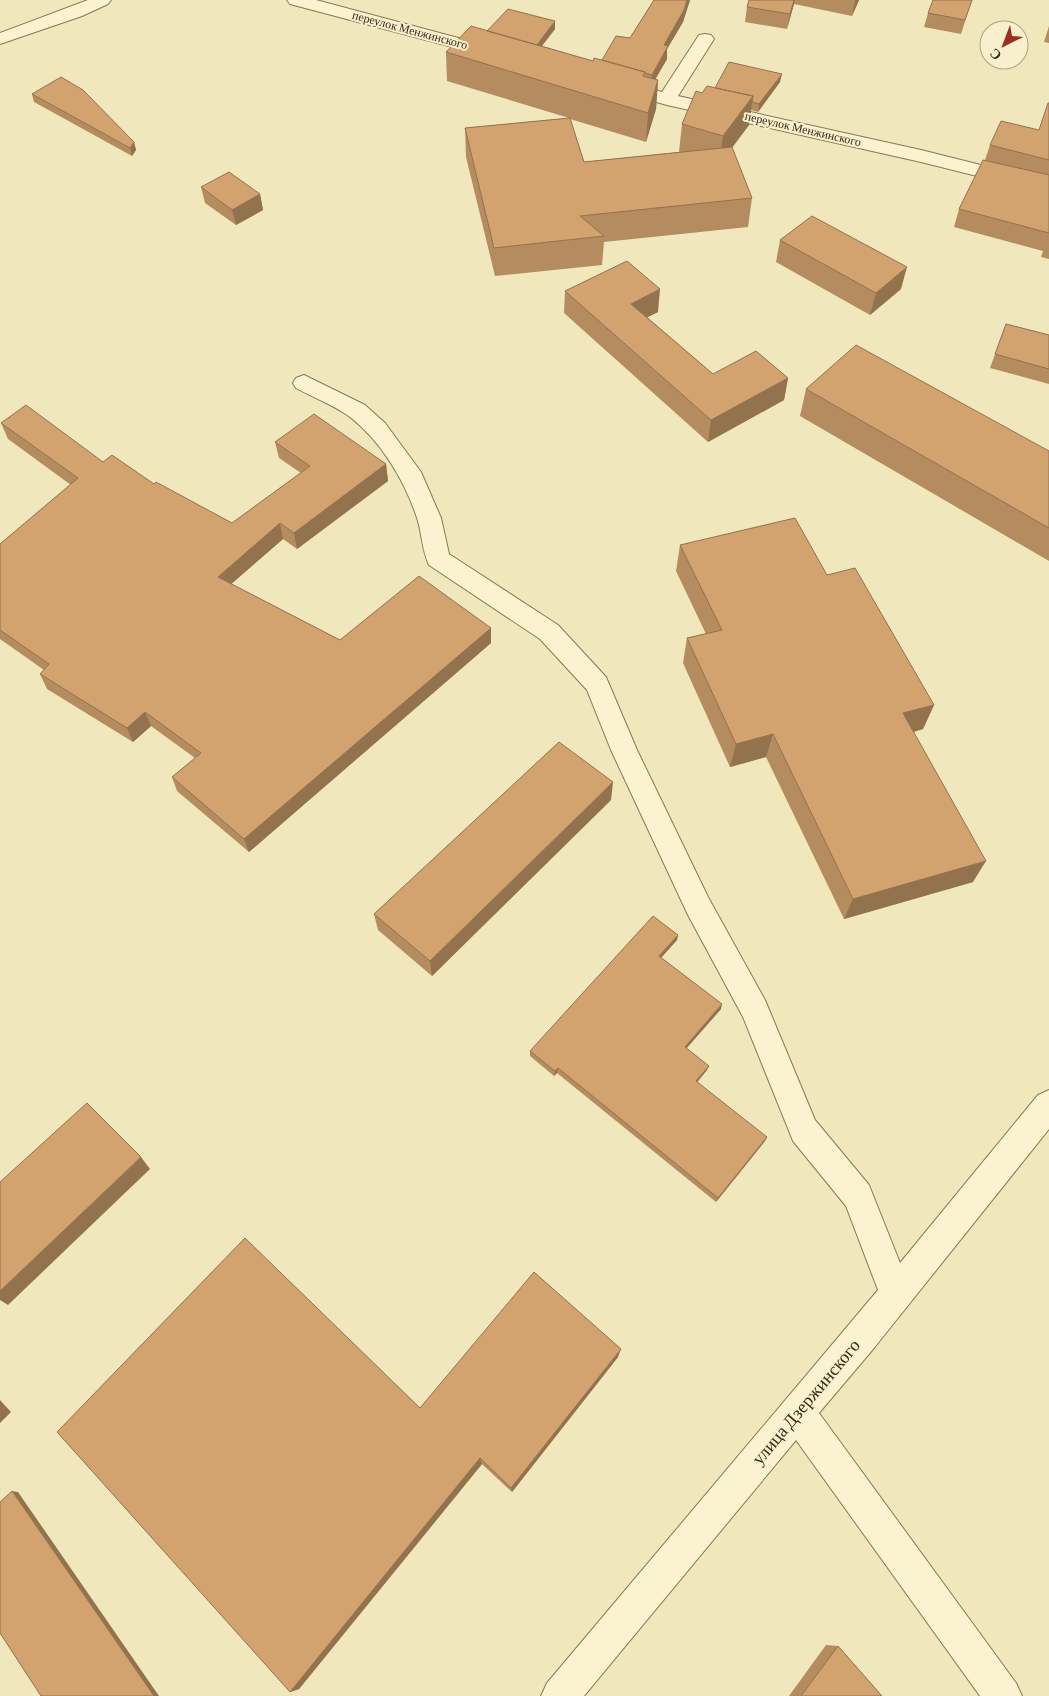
<svg xmlns="http://www.w3.org/2000/svg" width="1049" height="1696" font-family="'Crimson Pro',serif">
<rect width="100%" height="100%" fill="#f1e7bc"/>
<g fill="none" stroke-linecap="round" stroke-linejoin="round">
<defs>
<path id="minor" d="M88,0H111L108,4L82,16L0,44V33Z
M287,0H316L496,48L499,52L496,56L490,57L290,4Z
M705,34L711,35L714,39L678,96L921,150L1049,182V194L921,162L667,105L614,90L612,86L614,82L621,80L662,92L699,35Z
M304,375L365,405L385,423L421,472L441,518L449,554L558,625L606,677L637,750L708,897L765,1000L815,1120L869,1185L900,1263L1038,1095L1049,1090V1129L874,1348L819,1413L1016,1683L1022,1696H980L796,1440L584,1696H541L547,1683L878,1290L846,1206L793,1141L743,1017L688,915L611,750L587,690L540,639L429,565C422,551 422,533 417,518C405,481 381,441 350,417C334,405 314,398 296,388L293,383L296,378Z"/>
</defs>
<use href="#minor" stroke="#897654" stroke-width="2"/>
<use href="#minor" fill="#fbf3cf" fill-rule="evenodd"/>
</g>
<path fill="#b58c5f" d="M654,0H690L683,22L667,49V59L655,79L658,80L656,109L646,142L570,119L584,162L679,152L682,124L702,93L715,88L780,82L758,112L751,110L749,125L732,148L752,198L748,227L604,242L602,265L495,276L466,157L465,128L569,118L447,81L446,52L487,31L555,29L542,46L593,61L602,60L630,38Z
M749,0H859L852,16L794,4L787,29L745,22L747,7Z
M933,0H972L961,34L924,27L928,13Z
M1049,26V43L1044,42Z
M32,94L134,142L136,150L132,156L34,102Z
M1049,103V259L1041,257L1043,251L954,227L959,209L985,160L990,145L1039,130Z
M201,187L260,194L263,210L236,225L205,203Z
M780,240L901,289L870,315L776,262Z
M565,291L658,312L647,317L713,374L788,378L784,400L708,442L564,313Z
M1006,324L1049,335V384L990,368Z
M806,389L1049,451V561L800,416Z
M1,423L103,462L154,484L232,523L301,473L279,458L275,442L386,464L388,481L297,549L283,539L231,584L340,640L491,628V643L249,852L177,791L172,777L195,758L151,726L133,742L47,689L40,674L44,670L0,639V544L71,485L8,439Z
M680,545L827,575L934,705L923,729L914,732L973,882L844,919L766,757L730,767L683,663L687,638L706,634L676,571Z
M611,800L432,976L378,930L374,914Z
M678,935L677,940L661,958L721,1009L686,1049L707,1070L697,1082L765,1141L716,1202L557,1073L554,1076L530,1056V1051Z
M618,1357L512,1492L482,1464L299,1689L290,1692L420,1408Z
M826,1645L838,1646L882,1696H789Z"/>
<path fill="#93724e" d="M687,0H690L683,22L667,49V59L651,87L652,75L664,45Z
M794,0H795L794,4L787,29L790,14Z
M855,0H859L852,16L855,1Z
M555,21V29L534,56V48Z
M782,74L780,82L758,112L759,104Z
M658,80L656,109L646,142L648,113Z
M753,96L749,125L719,165L723,136Z
M134,142L136,150L132,156L130,148Z
M260,194L263,210L236,225L232,210Z
M907,267L901,289L870,315L876,293Z
M660,289L658,312L630,326L631,304Z
M788,378L784,400L708,442L711,420Z
M386,464L388,481L297,549L294,533Z
M280,523L283,539L222,592L218,577Z
M491,628V643L249,852L244,839Z
M934,705L923,729L893,737L903,713Z
M145,712L151,726L133,742L127,728Z
M773,734L766,757L730,767L736,744Z
M613,782L611,800L432,976L430,961Z
M986,861L973,882L844,919L853,899Z
M678,935L677,940L658,961L659,956Z
M722,1004L721,1009L683,1052L685,1047Z
M709,1066L707,1070L694,1086L696,1081Z
M558,1068L557,1073L554,1076L555,1071Z
M767,1137L765,1141L716,1202L718,1198Z
M141,1157L150,1169L8,1305L0,1300V1291Z
M621,1349L618,1357L512,1492L511,1488Z
M0,1400L11,1412L0,1423Z
M480,1458L482,1464L299,1689L290,1692Z
M12,1491L18,1492L159,1696H154Z"/>
<path fill="#d2a36f" stroke="#93724e" d="M654,0H687L684,10L664,45L668,46L652,75L645,73V72L602,60L616,36L630,38Z
M749,0H794L790,14L747,7Z
M933,0H972L965,20L928,13Z
M508,9L555,21L537,45L487,31Z
M471,26L593,61L594,58L645,72L643,76L658,80L648,113L446,52Z
M729,62L782,74L759,104L752,102L753,96L715,88Z
M61,77L83,90L134,142L130,148L32,94Z
M707,86L753,96L723,136L682,124L696,91L702,93Z
M1048,103H1049V160L990,145L1001,121L1039,130Z
M570,118L584,162L732,147L752,198L580,216L604,236L494,248L465,128Z
M983,160L1049,175V233L959,209Z
M229,172L260,194L232,210L201,187Z
M812,216L907,267L876,293L780,240Z
M627,261L660,289L631,304L713,374L756,351L788,378L711,420L565,291Z
M1006,324L1049,335V369L995,354Z
M856,345L1049,451V528L806,389Z
M26,405L103,462L112,455L154,484L156,482L232,523L310,466L275,442L314,414L386,464L294,533L280,523L218,577L340,640L419,576L491,628L244,839L172,777L201,753L145,712L127,728L40,674L49,664L0,630V544L78,478L1,423Z
M795,518L827,575L855,568L934,705L903,713L986,861L853,899L773,734L736,744L687,638L722,630L680,545Z
M559,742L613,782L430,961L374,914Z
M653,916L678,935L659,956L722,1004L685,1047L709,1066L696,1081L767,1137L718,1198L558,1068L555,1071L530,1051Z
M87,1103L141,1157L0,1291V1182Z
M245,1238L420,1408L534,1272L621,1349L511,1488L480,1458L290,1692L57,1432Z
M12,1491L154,1696H41L0,1633V1502Z
M838,1646L882,1696H801Z"/>
<g text-anchor="middle" dominant-baseline="central" stroke-width="4" stroke-linejoin="round" paint-order="stroke">
<g font-size="12" fill="#372b1a" stroke="#f8f0cc">
<text transform="translate(410 30) rotate(15)">переулок Менжинского</text>
<text transform="translate(803 129) rotate(13)">переулок Менжинского</text>
</g>
<g font-size="18" fill="#372b1a" stroke="#f8f0cc">
<text transform="translate(806 1402) rotate(-50)">улица Дзержинского</text>
</g>
</g>
<g transform="translate(1004 45) rotate(222)"><circle r="24" fill="#f8f0cc" stroke="#aba185"/>
<path d="M0-4L9 19L0 12L-9 19Z" fill="#9c2d20"/>
<text y="-8" font-size="14" font-weight="bold" text-anchor="middle" fill="#372b1a">С</text>
</g>
</svg>
